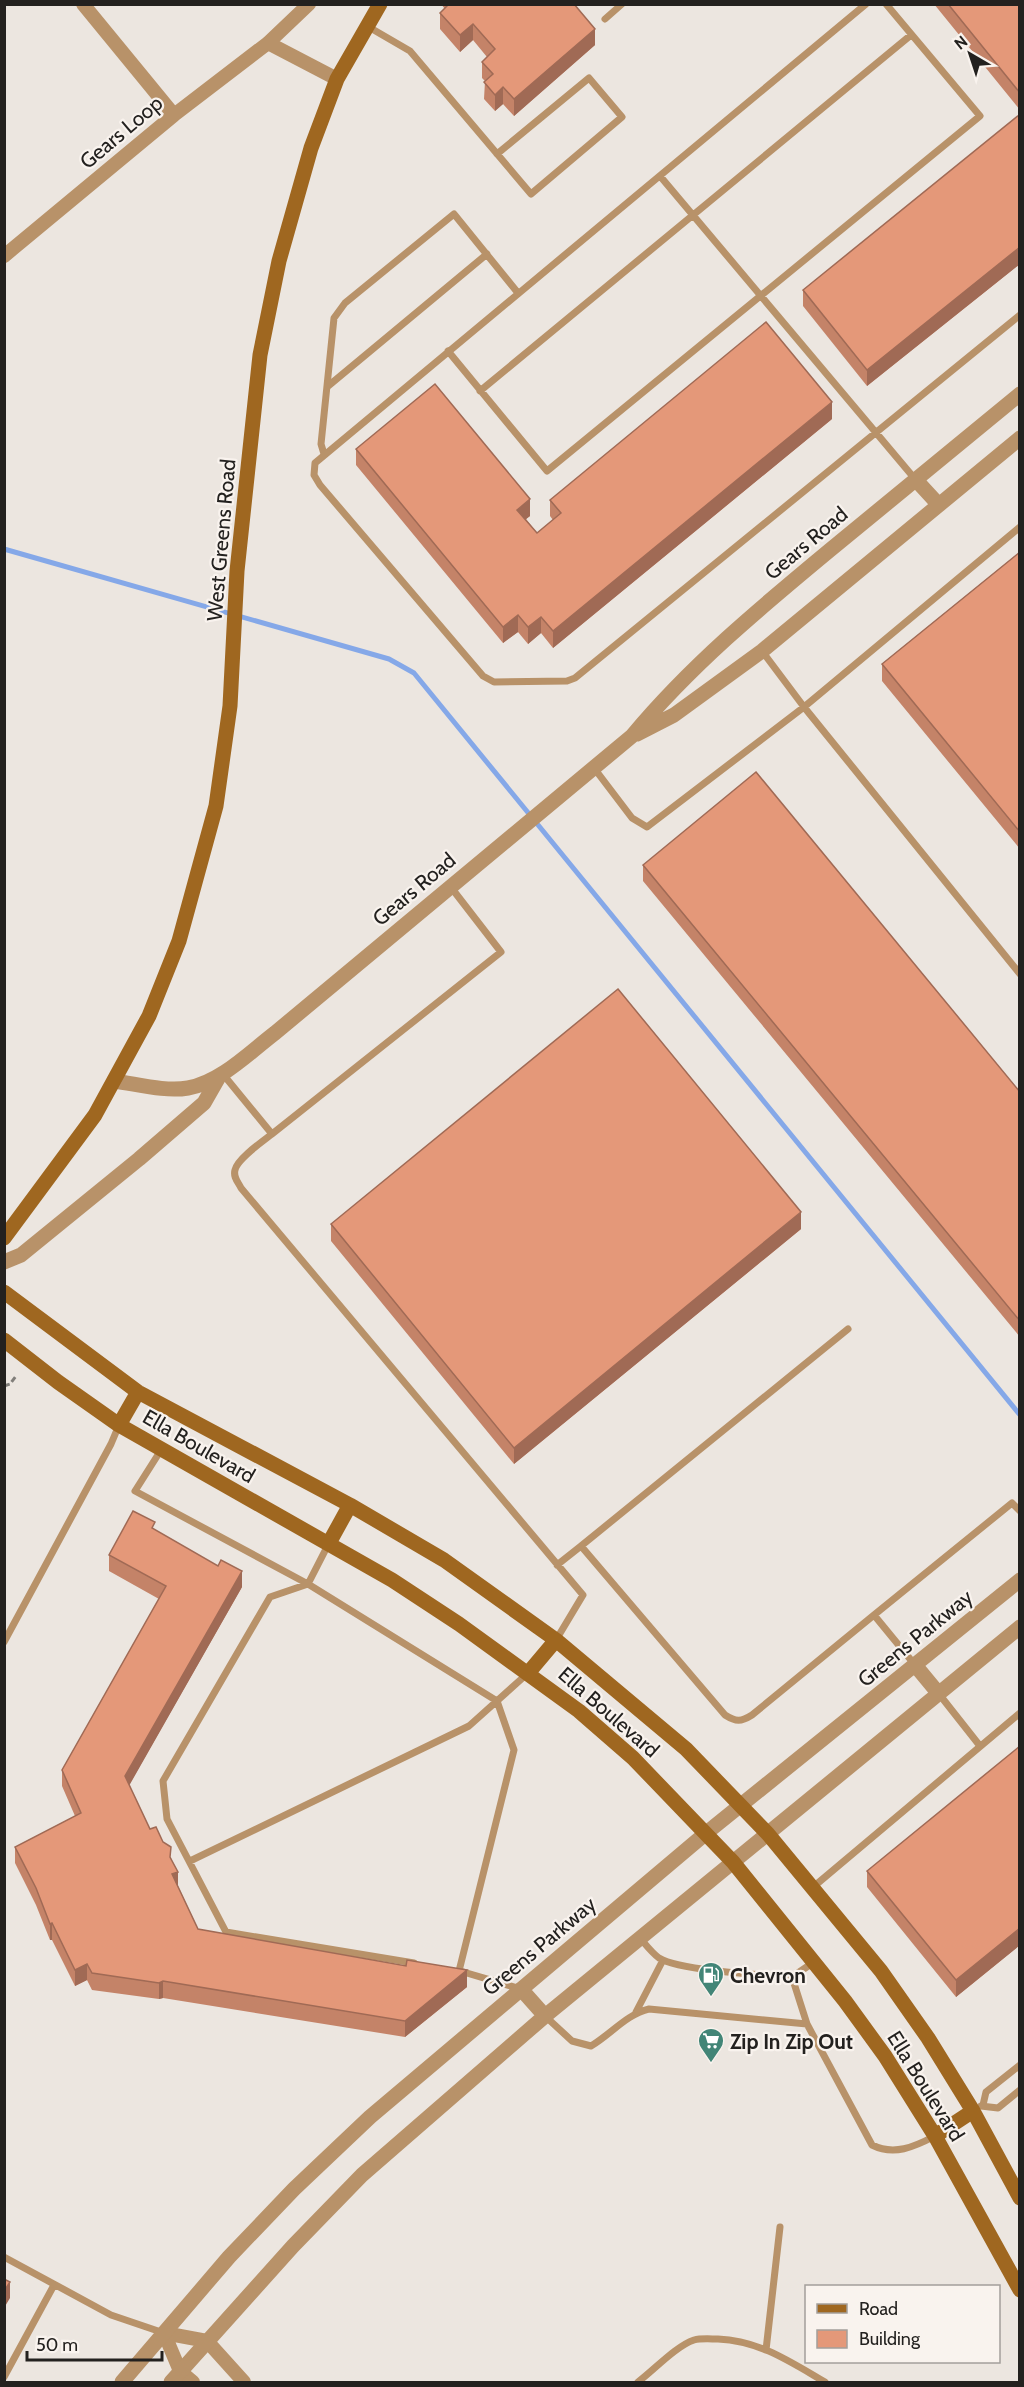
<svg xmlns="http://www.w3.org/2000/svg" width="1024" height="2387" font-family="Cabin,sans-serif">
<rect width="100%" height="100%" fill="#ece6e0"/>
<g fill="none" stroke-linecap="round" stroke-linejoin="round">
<path stroke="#85a8e8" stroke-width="5" d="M4,549L389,659L414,673L1020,1415"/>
<path stroke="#817e7a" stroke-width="3" stroke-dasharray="6 3" stroke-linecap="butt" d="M4,1386L10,1384L16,1376"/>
<path stroke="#b89269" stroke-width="7" d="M866,4L315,463L314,475L320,485L483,676L494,682L567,681L575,678L1020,315
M605,19L622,4
M367,26L410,51L531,194L622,117L589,78L497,154
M660,176L915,479
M448,351L547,471L980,116L886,4
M327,387L487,254
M480,391L911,35
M324,454L321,444L334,318L345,303L454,214L518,293
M762,651L804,707L1020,974
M594,768L632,818L647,827L804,707L1020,527
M222,1073L272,1134C263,1141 237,1159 235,1170C233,1177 238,1182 241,1188L583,1595L556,1640
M272,1134L501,952L450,886
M161,1450L135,1491L308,1584L497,1701L514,1750L459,1971
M329,1543L308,1584L270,1597L163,1781L167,1819L226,1932L414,1963
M581,1546L848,1329
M557,1565L581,1546L725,1715C736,1722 741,1722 752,1715L874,1615L915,1665
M874,1615L1012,1503L1020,1511
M4,1642L111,1444L119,1425
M939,1694L980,1746
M190,1861L469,1726L527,1674
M812,1888L1020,1713
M640,1938C646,1945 652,1953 659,1958C680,1971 764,1975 792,1977L814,1962
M460,1971L521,1989
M792,1977L807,2024
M636,2012L663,1960
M545,2016L572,2041L591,2046C611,2034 627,2014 649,2009L807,2024L872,2145C894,2156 914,2147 935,2136
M983,2105L986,2092L1020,2065
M981,2106L998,2108L1020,2090
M4,2257L111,2315L164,2333
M766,2350L780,2227
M4,2377L54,2285
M638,2382C654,2370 676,2346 694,2340C701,2338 711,2339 718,2339C760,2341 789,2361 825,2382"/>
<path stroke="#b89269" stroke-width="14" d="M83,4L174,115
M268,43L337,79
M4,256L174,115L268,43L309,4
M164,2333L207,2341L244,2382
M164,2333L180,2371L193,2382"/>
<path stroke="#b89269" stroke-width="15" d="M916,480L939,505
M637,734L674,715L762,651L1020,438
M114,1081C137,1084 165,1092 188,1088C221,1082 250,1052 275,1033L632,736C690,666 760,608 830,550C893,498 956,446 1020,394
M4,1262L21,1255L139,1159L204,1103L220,1075
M915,1665L939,1694
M521,1989L545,2016
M122,2382L229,2257L294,2189L370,2117L705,1834L1020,1580
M171,2382L293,2246L362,2175L545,2016L1020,1627"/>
<path stroke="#9f6720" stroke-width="15" d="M4,1238L95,1115L149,1016L179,941L216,806L230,706L237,571L260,355L279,261L311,148L337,79L380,4
M4,1292L138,1392L350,1505L444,1560L556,1640L686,1749L768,1834L881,1971L928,2038L973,2111L1020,2198
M4,1340L58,1382L119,1425L392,1580L459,1624L579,1711L633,1758L733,1862L845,2001L885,2056L935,2136L1020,2290
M119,1425L138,1392
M329,1543L350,1505
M529,1672L556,1640
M935,2136L973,2111"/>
</g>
<path fill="#c48368" d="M441,4H574L595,45L514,116L503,104L495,111L484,99L485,81L482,78V62L487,57L473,40L460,52L440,29V13L445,9Z
M934,4H1020V110Z
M1020,116V264L867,386L803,306V290Z
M832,419L553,648L541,633L528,644L518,632L503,643L356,465V449L530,516L526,519L537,533L553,520L550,516V500Z
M1020,552V849L882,681V664Z
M643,865L1020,1092V1337L643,881Z
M331,1224L801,1229L514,1464L331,1241Z
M155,1530L242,1587L129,1785L150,1829L171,1858L178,1886L198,1929L467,1987L405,2037L163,1998L159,1999L92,1990L87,1980L75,1986L52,1940H50L36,1905L15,1863V1847L75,1816L62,1786V1770L159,1599L109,1571V1555Z
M1020,1746V1945L956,1997L867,1887V1871Z"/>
<path fill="#a06a55" d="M473,24V40L460,52V35Z
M595,29V45L514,116V99Z
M503,87V104L495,111V95Z
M1020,247V264L867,386V370Z
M832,402V419L553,648V631Z
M530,499V516L517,526V510Z
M518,615V632L503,643V627Z
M541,617V633L528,644V627Z
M801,1212V1229L514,1464V1448Z
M242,1571V1587L125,1793V1776Z
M178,1872V1888L172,1874Z
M52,1923V1940H50V1924Z
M1020,1928V1945L956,1997V1980Z
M87,1964V1980L75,1986V1970Z
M467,1970V1987L405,2037V2021Z
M163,1981V1998L159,1999V1983Z
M10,2282V2298L4,2308V2291Z"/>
<path fill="#e49879" stroke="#a06a55" stroke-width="1.5" d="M449,4H574L595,29L514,99L503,87L495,95L484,82L493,74L482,62L495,49L473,24L460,35L440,13Z
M948,4H1020V93Z
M1019,115L1020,247L867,370L803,290Z
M766,322L832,402L553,631L541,617L528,627L518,615L503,627L356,449L435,384L530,499L517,510L537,533L561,513L550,500Z
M1020,552V832L882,664Z
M756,772L1020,1092V1321L643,865Z
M618,989L801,1212L514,1448L331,1224Z
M133,1511L155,1522L152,1528L218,1566L221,1560L242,1571L125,1776L150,1829L156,1827L163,1842L171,1847L170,1857L178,1872L172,1874L198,1929L406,1966L407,1960L467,1970L405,2021L163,1981L159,1983L92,1973L87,1964L75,1970L52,1923L50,1924L36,1888L15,1847L81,1813L62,1770L166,1586L109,1555Z
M1020,1746V1928L956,1980L867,1871Z
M4,2279L10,2282L4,2291Z"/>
<defs>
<symbol id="fuel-pin" viewBox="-11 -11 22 30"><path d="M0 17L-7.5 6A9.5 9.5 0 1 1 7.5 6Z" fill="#428577" stroke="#f9f3ee"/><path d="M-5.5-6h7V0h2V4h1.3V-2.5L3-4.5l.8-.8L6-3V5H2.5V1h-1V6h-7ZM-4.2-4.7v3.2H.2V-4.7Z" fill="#fff"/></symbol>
<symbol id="supermarket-pin" viewBox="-11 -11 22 30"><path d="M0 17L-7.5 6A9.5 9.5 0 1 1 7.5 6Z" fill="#428577" stroke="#f9f3ee"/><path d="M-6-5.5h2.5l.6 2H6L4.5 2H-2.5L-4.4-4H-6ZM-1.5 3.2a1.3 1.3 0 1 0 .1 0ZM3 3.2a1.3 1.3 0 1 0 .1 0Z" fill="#fff"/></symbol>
</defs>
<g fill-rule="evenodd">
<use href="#fuel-pin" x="696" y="1960" width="30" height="40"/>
<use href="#supermarket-pin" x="696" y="2026" width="30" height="40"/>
</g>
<g text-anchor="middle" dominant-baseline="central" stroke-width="4.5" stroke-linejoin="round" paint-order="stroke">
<g font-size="21" fill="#23211f" stroke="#f9f3ee">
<text transform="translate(121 132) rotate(-40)">Gears Loop</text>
<text transform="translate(221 540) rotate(-85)">West Greens Road</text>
<text transform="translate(806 543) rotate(-40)">Gears Road</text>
<text transform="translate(414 889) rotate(-40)">Gears Road</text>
<text transform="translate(199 1446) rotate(30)">Ella Boulevard</text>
<text transform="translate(915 1638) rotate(-39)">Greens Parkway</text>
<text transform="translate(609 1712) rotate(41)">Ella Boulevard</text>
<text transform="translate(539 1946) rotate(-40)">Greens Parkway</text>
<text transform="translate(926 2086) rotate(58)">Ella Boulevard</text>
</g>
<g font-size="21" font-weight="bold" fill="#23211f" stroke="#f9f3ee" text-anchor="start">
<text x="730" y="1975">Chevron</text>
<text x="730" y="2041">Zip In Zip Out</text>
</g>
</g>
<rect width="1024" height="2387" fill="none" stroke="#23211f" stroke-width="12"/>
<rect x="805" y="2285" width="195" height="78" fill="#f9f3ee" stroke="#a39f9b" stroke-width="1.5"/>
<rect x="817" y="2304" width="30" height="9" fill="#9f6720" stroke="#a39f9b" stroke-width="1.5"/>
<text x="859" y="2315" font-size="18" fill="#23211f">Road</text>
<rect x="817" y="2330" width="30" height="18" fill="#e49879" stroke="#a39f9b" stroke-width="1.5"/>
<text x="859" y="2345" font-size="18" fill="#23211f">Building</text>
<g transform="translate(970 54) rotate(321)" stroke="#f9f3ee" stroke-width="4.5" paint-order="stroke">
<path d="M0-4.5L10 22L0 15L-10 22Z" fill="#23211f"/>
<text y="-9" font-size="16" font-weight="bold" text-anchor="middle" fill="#23211f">N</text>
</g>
<path d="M27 2351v9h135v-9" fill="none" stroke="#23211f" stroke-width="3"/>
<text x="36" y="2351" font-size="18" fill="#23211f" stroke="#f9f3ee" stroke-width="4.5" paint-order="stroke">50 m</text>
</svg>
